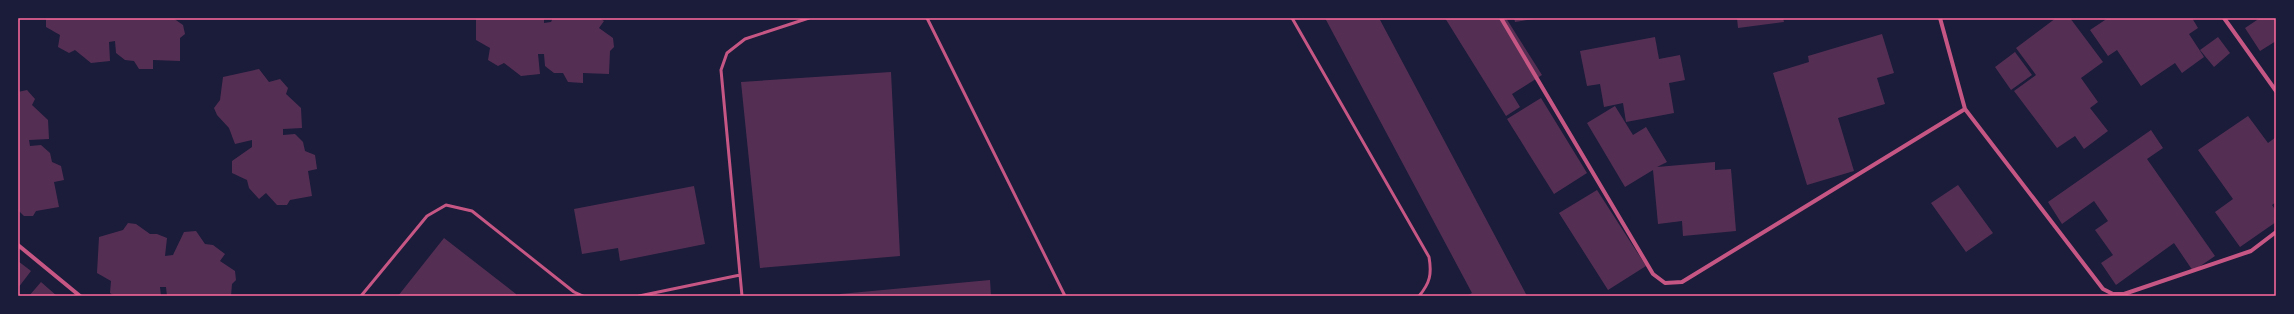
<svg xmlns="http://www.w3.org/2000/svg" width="2294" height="314" font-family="'Zilla Slab',serif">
<rect width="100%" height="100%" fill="#1b1b3a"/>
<path fill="#542f53" d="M46,18H173L183,25L185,34L180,38V61L153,60V69H139L134,61L125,60L116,53L115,41L109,42L110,61L91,63L75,50L69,53L58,47L60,35L46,27Z
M476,18H544V23L551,22L553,18H599L604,21L599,28L613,38L614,47L610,51L609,74L583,73V83L568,82L563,73H554L545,66L544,54H538L540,74L521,76L504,63L498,66L488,60L490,48L476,40Z
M1325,18H1379L1527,296H1467L1472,293Z
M1445,18H1506L1542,75L1512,94L1520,107L1506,116Z
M1514,18H1534V19L1515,22Z
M1737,18H1783L1784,22L1738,28Z
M2056,18H2070L2103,62L2081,78L2098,102L2090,108L2108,131L2084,149L2075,136L2057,148L2014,91L2036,75L2016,48Z
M2108,18H2192L2198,28L2189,34L2204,57L2182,73L2175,63L2141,86L2117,50L2108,56L2090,30Z
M2260,18H2276V41L2260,51L2245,28Z
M1882,34L1894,73L1877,78L1885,104L1838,118L1854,171L1807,185L1773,73L1809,62L1808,56Z
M1655,37L1659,59L1680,55L1685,80L1669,83L1674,113L1626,122L1623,103L1604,107L1600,84L1587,86L1580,51Z
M2218,37L2230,53L2214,67L2200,50Z
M2015,52L2032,75L2011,90L1995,67Z
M259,69L269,82L280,79L288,88L286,94L301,108L302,128L283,129V135L295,134L303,142L305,151L315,155L317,169L308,171L312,196L290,200L287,205H277L266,193L259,199L249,188L247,180L232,173V161L252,147V140L235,144L229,128L217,115L214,108L220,100L223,77Z
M891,72L900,256L760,268L741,82Z
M27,90L35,99L32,105L48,120L49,139L29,140L30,146L41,145L50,153L52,162L61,166L64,180L54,182L59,207L36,211L33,216H24L18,210V92Z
M1541,98L1587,173L1554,194L1507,119Z
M1615,106L1633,135L1646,127L1667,162L1657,167L1715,162V170L1731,169L1736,231L1683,236L1682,221L1658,224L1653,170L1625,187L1587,123Z
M2248,116L2268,143L2276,137V202L2272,205L2276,211V222L2240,247L2215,212L2233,199L2198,150Z
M2151,130L2163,148L2147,159L2215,256L2193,271L2174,243L2116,285L2101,263L2113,255L2095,230L2108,221L2094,201L2062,224L2048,202Z
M1958,185L1993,233L1966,252L1931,203Z
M694,186L705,244L620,261L618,248L582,254L574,209Z
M1597,190L1646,266L1608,290L1559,213Z
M128,223L136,224L150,234H157L167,238L165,256L173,255L184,232L196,231L205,244L213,245L225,254L220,261L235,271L236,280L232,284L231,296H167L166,287H160L161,296H115L110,293L111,281L97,273L99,237L123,230Z
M444,238L516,294V296H398Z
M18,261L31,271L18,288Z
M990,280L991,296H840V294Z
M41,282L57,296H29Z"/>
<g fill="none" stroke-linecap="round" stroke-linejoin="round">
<path stroke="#c65784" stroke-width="3" d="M927,18L1065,296
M1292,18L1429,257C1432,274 1430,283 1419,296
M361,296L427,216L446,205L472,211L574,292L583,296
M639,296L740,275
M742,296L721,70L727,53L745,39L809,18"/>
<path stroke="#c65784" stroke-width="4" d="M1501,18L1653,274L1665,283L1682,282L1965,109
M1940,18L1965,109L2103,289L2113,294H2124L2251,251L2276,232
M2224,18L2276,91
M18,245L80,296"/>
</g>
<rect width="2294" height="314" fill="none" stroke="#1b1b3a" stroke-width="38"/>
<rect x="19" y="19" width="2256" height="276" fill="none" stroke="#ff6b9d" stroke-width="1.5"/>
</svg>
